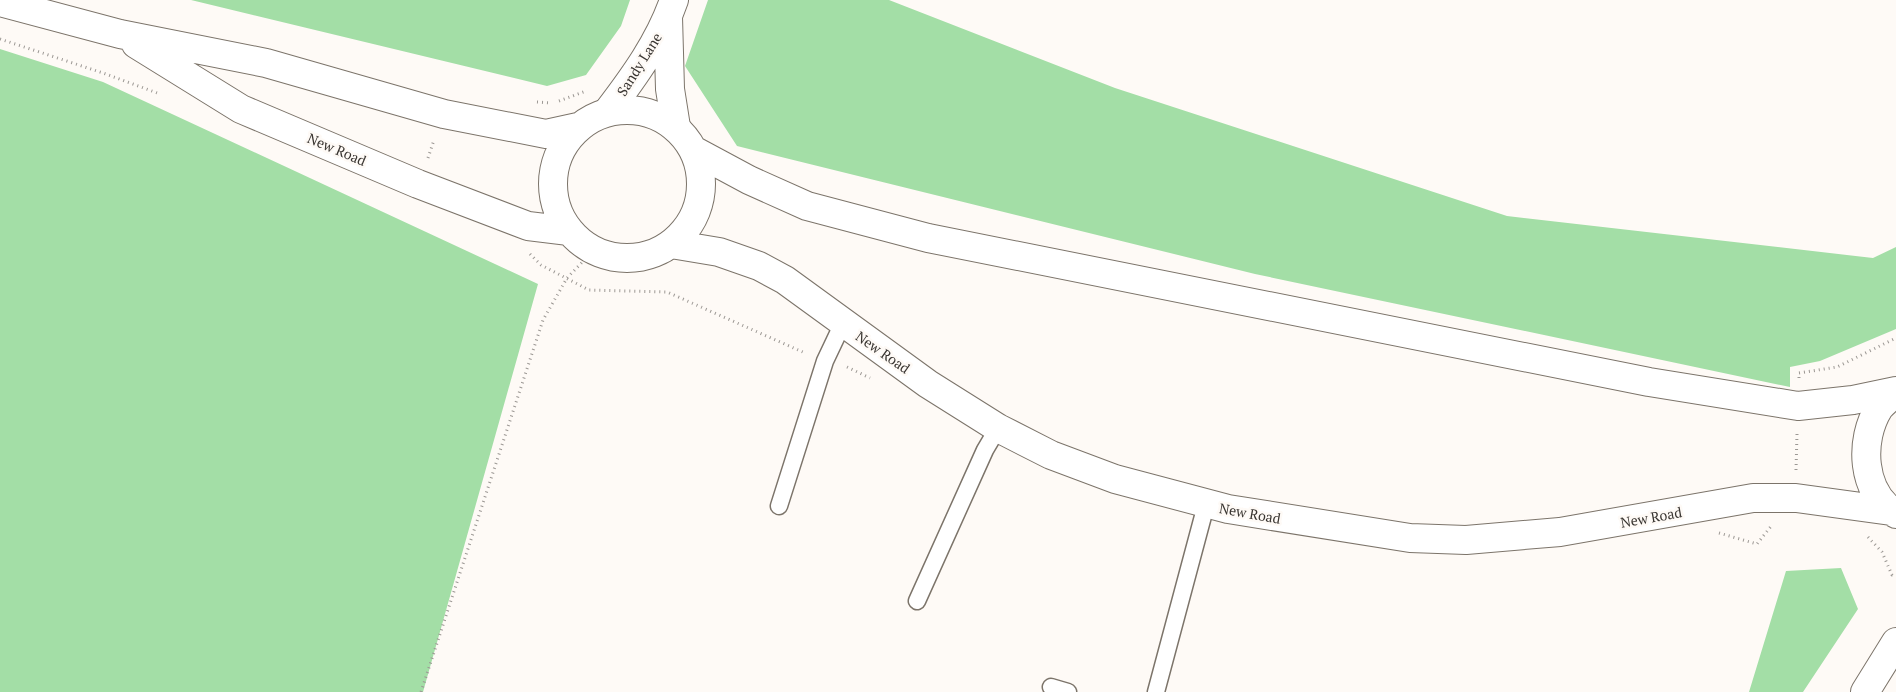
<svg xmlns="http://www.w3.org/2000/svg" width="1896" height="692" font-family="'PT Serif',serif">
<rect width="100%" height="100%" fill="#fefaf6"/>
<path fill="#a3dea6" d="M191,0H630L621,26L586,75L547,86Z
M708,0H889L1115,88L1507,216L1873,258L1896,247V329L1820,361L1790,367V387L1255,274L737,146L685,66Z
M0,49L103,82L538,284L423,692H0Z
M1841,568L1858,609L1803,692H1749L1786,571Z"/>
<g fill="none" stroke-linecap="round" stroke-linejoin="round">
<defs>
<path id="lane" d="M779,506L825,361L843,323
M917,601L985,450L998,428
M1051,687L1068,692
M1156,692L1206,505"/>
<path id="secondary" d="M668,17L670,89L676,127
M608,111C634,77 660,41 674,0"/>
<path id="primary" d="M0,2L120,34L266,63L444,114L546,134L578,127
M136,44L241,109L418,184L528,226L569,231
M553 184a74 74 0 1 1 148 0a74 74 0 1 1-148 0Z
M695,151L749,180L807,206L928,238L1649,382L1798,406L1853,400L1896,391
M671,244L719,252L759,266L785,280L928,384L998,428L1051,455L1115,479L1228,509L1410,538L1466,540L1560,532L1753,498H1796L1891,511
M1896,392C1891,397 1884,402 1879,408C1859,440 1861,492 1896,514"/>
<path id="highway" d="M1865,692L1896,642"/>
</defs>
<use href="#lane" stroke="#7c746a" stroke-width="19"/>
<use href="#secondary" stroke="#7c746a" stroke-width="30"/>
<use href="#primary" stroke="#7c746a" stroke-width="30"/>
<use href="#highway" stroke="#7c746a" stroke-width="30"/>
<path stroke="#9c9894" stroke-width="3" stroke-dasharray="1 4" stroke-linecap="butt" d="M0,39L103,73L160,94
M559,101L586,91
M537,102L551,103
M428,158L434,140
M530,254L541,265L589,290L667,292L805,353
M847,367L870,378
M1799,378V373L1837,367L1896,338
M1796,470L1797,434
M1719,533L1757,544L1772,525
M1868,537L1882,552L1892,575H1896
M421,692L543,320L567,278L593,251"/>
<use href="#lane" stroke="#fff" stroke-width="16"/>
<use href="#secondary" stroke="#fff" stroke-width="28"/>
<use href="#primary" stroke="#fff" stroke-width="28"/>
<use href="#highway" stroke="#fff" stroke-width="28"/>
</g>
<g text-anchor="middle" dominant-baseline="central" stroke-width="5" stroke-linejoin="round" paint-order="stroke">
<g font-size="14" fill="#393531" stroke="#fefaf6">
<text transform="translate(639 64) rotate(-58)">Sandy Lane</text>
<text transform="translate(337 149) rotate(23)">New Road</text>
<text transform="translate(883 352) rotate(35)">New Road</text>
<text transform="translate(1250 513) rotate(10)">New Road</text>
<text transform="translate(1651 517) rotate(-10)">New Road</text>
</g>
</g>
</svg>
